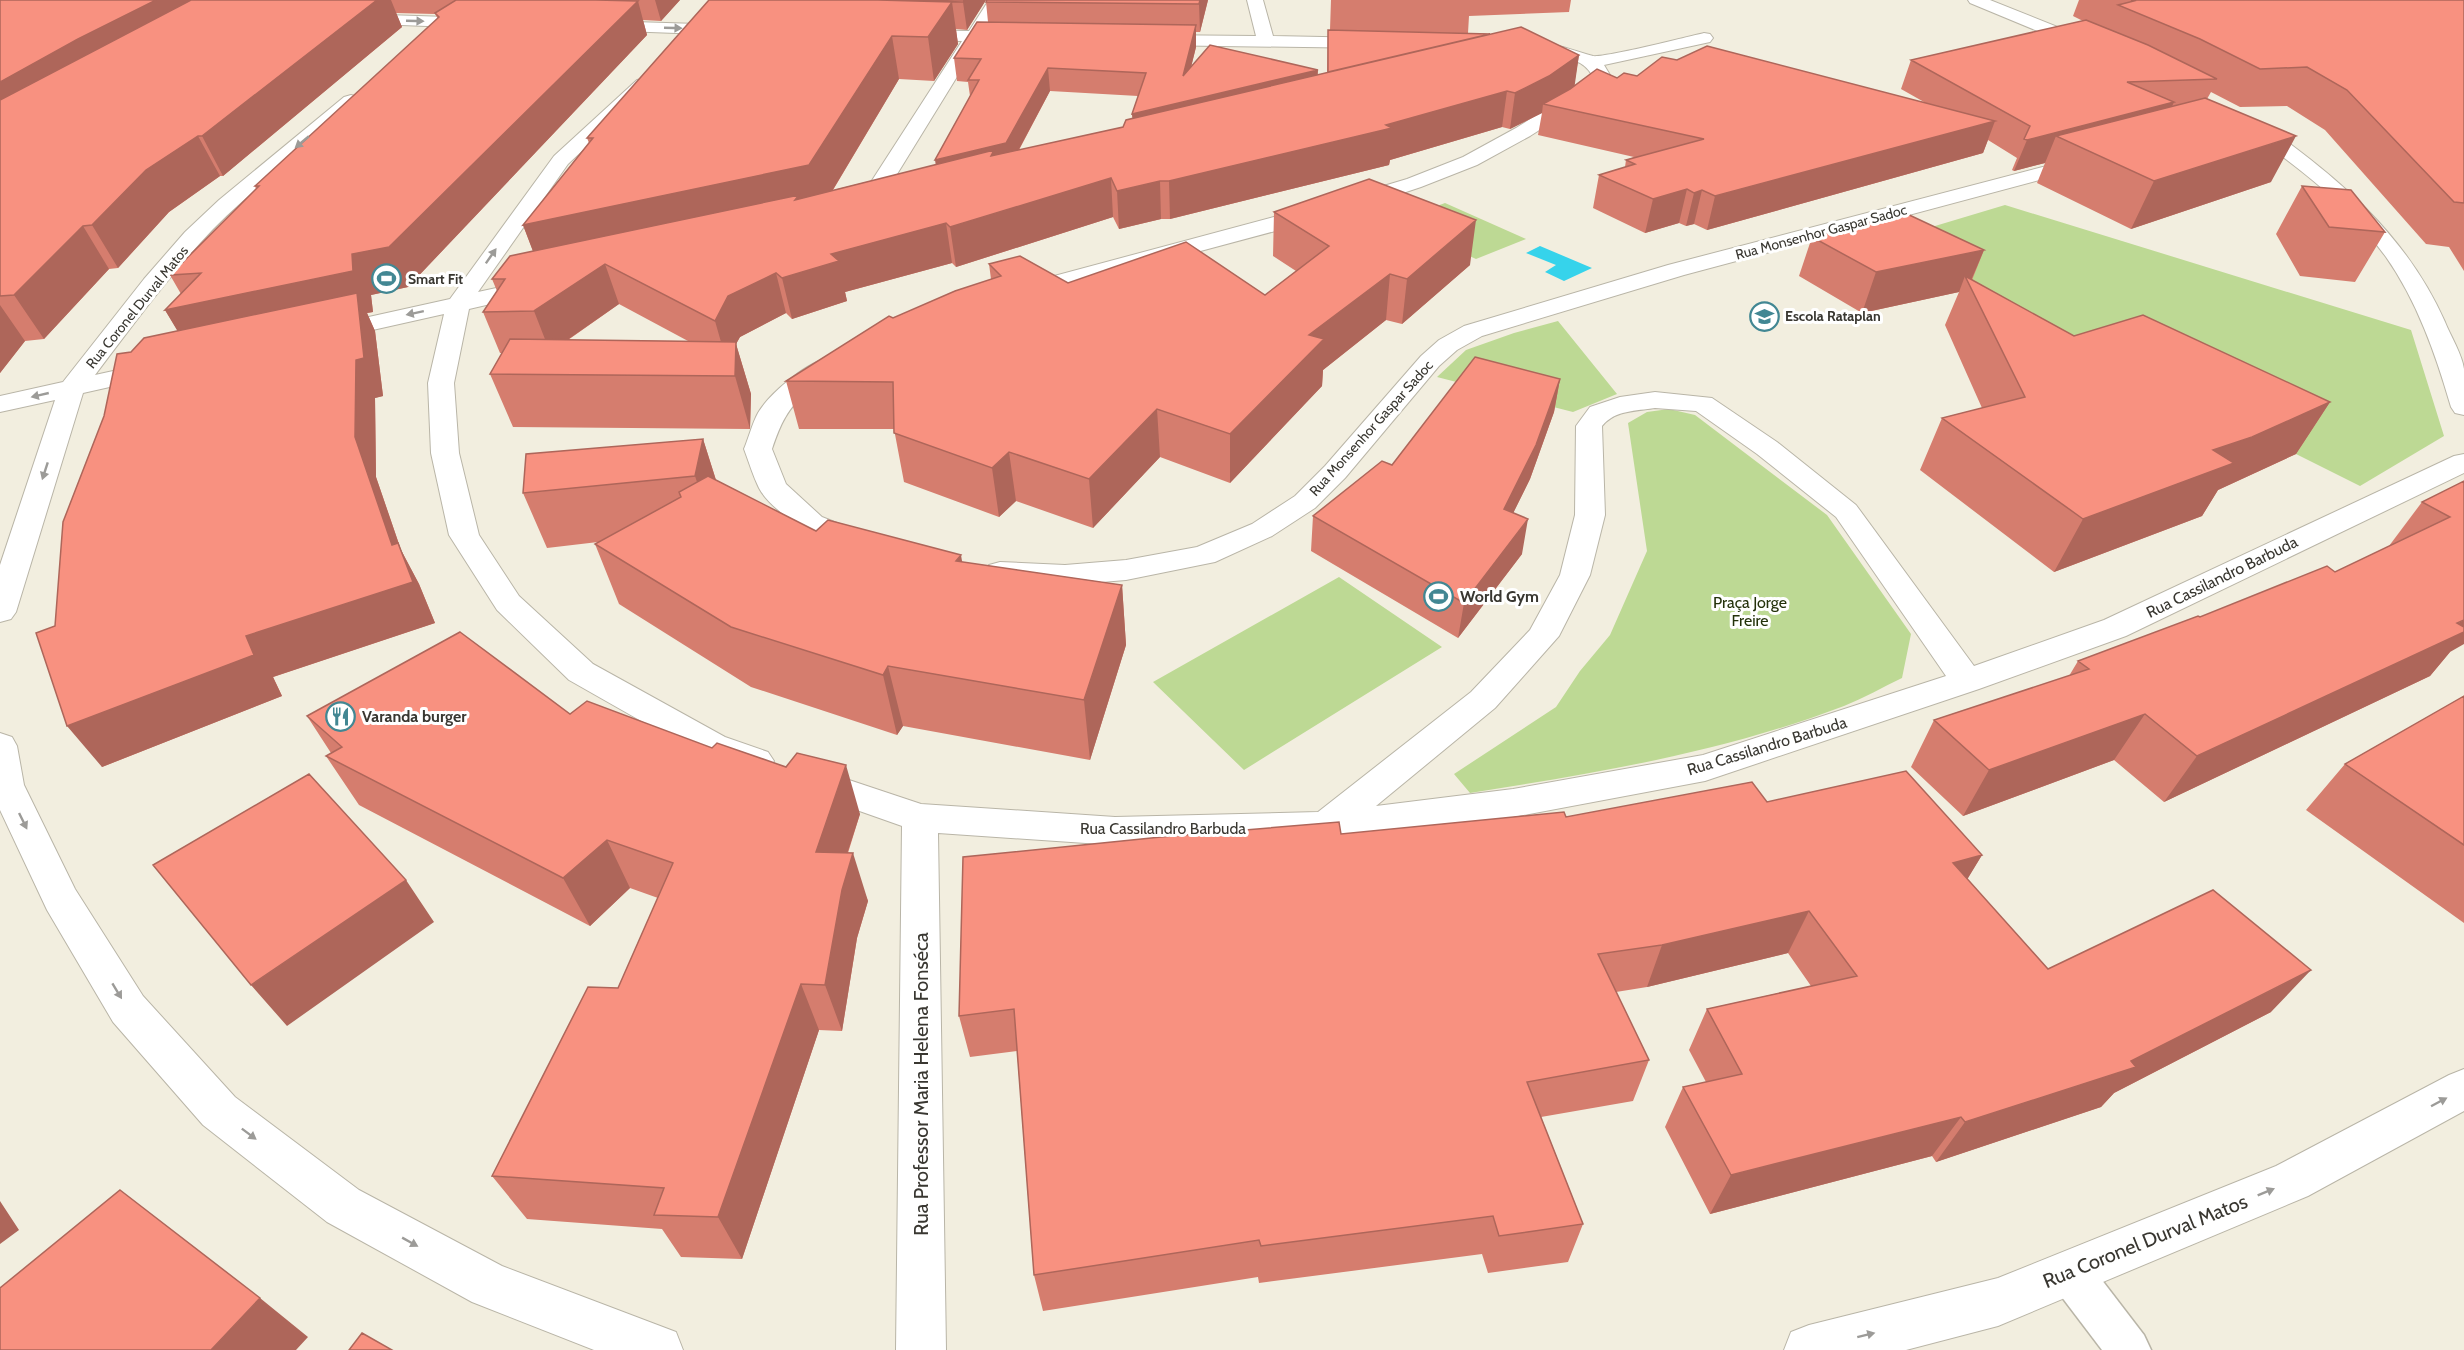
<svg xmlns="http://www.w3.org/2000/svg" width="2464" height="1350" font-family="Cabin,sans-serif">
<rect width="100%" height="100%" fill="#f2eedf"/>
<path fill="#bdd994" d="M1445,203L1526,239L1476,259L1394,222Z
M2005,205L2411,330L2444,436L2360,486L1875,244Z
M1558,321L1617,394L1573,412L1437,377L1466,350L1514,333Z
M1669,409L1695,415L1827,515L1911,634L1902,678C1883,687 1864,698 1844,706C1724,752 1597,773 1470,793L1454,774L1556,707L1580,671L1610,635L1647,551L1628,423L1647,412Z
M1339,577L1442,647L1244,770L1153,682Z"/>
<path fill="#36d3eb" d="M1540,246L1592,268L1564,281L1545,272L1556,265L1526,253Z"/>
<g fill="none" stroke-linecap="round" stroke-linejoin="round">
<defs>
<path id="lane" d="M2070,1252L2085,1258L2144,1335L2151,1350H2102L2055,1288L2049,1273L2055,1258Z"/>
<path id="street" d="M989,0H1005L986,31L1018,33L1021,37L1018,41H979L870,218L862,219L854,218L851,213L962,41L911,40L905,39L902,35L905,31L911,30L969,31Z
M1247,0H1263L1273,36L1372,38L1378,39L1381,43L1378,47L1372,48L1151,45L1145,44L1142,40L1145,36L1151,35L1256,36Z
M1968,0H1990L2095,42L2098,46L2095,50H2083L1970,3Z
M356,14L478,18L486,23L478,28L350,23L348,19Z
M602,21L730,25L736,26L738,30L736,34L730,35L596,30L594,26L596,22Z
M1704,33L1710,34L1713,38L1710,42L1604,65L1610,75L1602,87L1585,101L1530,136L1477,165L1421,187L1346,212L1029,297L1021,299L1013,297L1009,292L1013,287L1330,202L1407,179L1463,157L1516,128L1571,93L1592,75C1580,53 1550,58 1529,53L1526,49L1529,45C1551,40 1573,51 1593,56C1604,58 1687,37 1704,33Z
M643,79L649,80L652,84L649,88L568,164L478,292L538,279L546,281L550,286L546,291L469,309L454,383L459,453L479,535L519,596L593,664L725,737L768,752L774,761L768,770L756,774L701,755L569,680L497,610L449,535L431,453L428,383L444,314L328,340L319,338L316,333L319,328L450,299L554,156L637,80Z
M351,95L358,97L360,101L358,105C306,149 245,193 200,243C162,285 129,330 95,375L154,362L163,365L167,370L163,375L83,393L16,612L11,619L0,622V565L55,400L0,412V396L63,382L144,279L185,232L219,200L344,97Z
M2251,119L2258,121C2336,175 2406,234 2445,322C2451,337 2462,354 2464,369C2464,384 2464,400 2464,415L2455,413L2451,407C2436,355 2417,301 2386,257C2349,205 2296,165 2244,129L2241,125L2244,121Z
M2085,156L2092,158L2095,162L2092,166L1684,275L1482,336L1457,350L1439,366L1345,478L1315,508L1272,536L1215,562L1126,580L1065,585L1000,582L989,579L985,572L989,565L1000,562L1065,565L1126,560L1197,547L1252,524L1295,496L1325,466L1421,356L1439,340L1464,326L1668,265Z
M825,359L834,362L838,367C830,378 818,382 808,390C787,410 781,422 772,449L786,484L822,517L872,537L876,544L872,551C842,558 773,515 759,488C753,476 749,462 744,449C749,437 752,424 758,413C769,394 804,365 825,359Z
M1655,392L1712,398L1777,442L1856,505L1974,666L2104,620L2454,456L2464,454V473L2126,636L1979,689L1705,781L1513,817L1326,840L1115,845L938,833L946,1350H896L902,826L800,790L795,781L800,772L813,768L921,804L1115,817L1318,812L1471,692L1530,630L1560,575L1575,515L1576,426L1590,407L1620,397ZM1655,408L1696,411L1757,454L1836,517L1946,676L1703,755L1513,789L1376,806L1495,708L1559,636L1590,575L1605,515L1602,426C1615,410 1636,411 1655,408Z
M0,733L12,737L17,746L24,785L75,889L143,996L235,1097L359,1190L502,1266L676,1332L683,1350H594L472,1302L327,1222L203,1125L113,1022L47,910L0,810Z
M2464,1069V1111L2308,1196L1998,1326L1906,1350H1784L1791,1332L1809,1325L1998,1278L2276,1166L2449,1075Z"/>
</defs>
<use href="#lane" stroke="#b9b5a7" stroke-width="3"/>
<use href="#street" stroke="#b9b5a7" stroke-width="2"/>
<use href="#lane" fill="#fff" fill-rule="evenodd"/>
<use href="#street" fill="#fff" fill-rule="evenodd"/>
</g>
<path fill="#d57d6e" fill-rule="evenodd" d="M0,0H680L661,21L643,20L647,35L408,287L371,295L373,312L367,313L375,331L383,396L375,398L376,477L401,550L419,584L435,623L273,677L282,696L102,767L55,626L131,352L178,331L165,310L181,294L170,275L256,189L255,186L438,19L435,14L396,13L402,27L223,176H220L169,212L118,268L109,269L44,339L25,341L0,373Z
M709,0H986L967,30L956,29L958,44L934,81L899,79L833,190L936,165L970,96L968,82L957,81L954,58L988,22L986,2L987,0H1208L1200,32H1196V47L1191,67L1318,75L1327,73L1328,30H1330L1331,0H1571L1569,12L1469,16L1468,33L1490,34V35L1579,55L1574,85L1637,76L1677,60L1924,102L1901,89L1911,60L2083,21L2073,16L2079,0H2464V271L2449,247L2426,244L2325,130L2287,106L2240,107L2211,92L2207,99L2271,182L2131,229L2037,183L2045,163L2014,171L2012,170L2017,158L1988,140L1983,153L1707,230L1694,224L1686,226L1679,223L1645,233L1593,208L1599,175L1625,167L1626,160L1634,157L1538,135L1542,113L1510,129L1502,127L1390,160L1389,165L1170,219H1161L1119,229L1113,217L956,267L952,263L845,292L847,301L792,319L786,313L740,337L736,344L751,394L750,429L513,427L490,374L502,353H500L483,312L497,291L492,279L533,251L523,225L589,143L587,138ZM1050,91L1138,96L1132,114L1133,118L1123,127L1019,150ZM619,304L688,341L568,340Z
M2302,186L2385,232L2355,282L2300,276L2276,234Z
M1274,212L1470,265L1402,324L1386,320L1323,370L1322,386L1230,483L1160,457L1093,528L1016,501L999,517L904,482L894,429H799L786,381L893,318L991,279L989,264L1068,283L1265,295L1296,271L1273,256Z
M1812,237L1984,250L1972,280L2074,336L2330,402L2296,454L2218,490L2202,516L2054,572L1920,470L1942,418L1982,408L1945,325L1959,292L1862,313L1799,276Z
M1560,379L1554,412L1530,479L1513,513L1522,554L1458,638L1311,551L1313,516L1392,465Z
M703,439L716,480L816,531L962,562L1122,585L1126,645L1090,760L903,726L897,735L751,687L619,604L595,544L598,542L547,548L523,493Z
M2464,481L2450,652L2430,676L2164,802L2114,760L1963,816L1911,767L1934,720L2069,676L2078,661L2200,617L2335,572L2389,546L2422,502Z
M2464,696V923L2306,810L2345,764Z
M570,714L860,814L848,853L868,901L857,938L842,1031L819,1030L742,1259L681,1257L662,1229L527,1219L492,1176L618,988L658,898L630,888L590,926L359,805L326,756L331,753L307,716Z
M1767,802L1982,855L1967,879L2048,969L2271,1012L2114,1093L2101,1107L1936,1162L1932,1156L1710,1214L1665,1127L1683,1087L1706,1082L1689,1050L1707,1009L1811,986L1788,953L1647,987L1616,992L1649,1060L1633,1101L1541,1117L1583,1224L1568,1262L1488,1273L1482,1254L1259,1283L1258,1277L1043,1311L1034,1275L1017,1051L970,1057L959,1016L1341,834Z"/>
<path fill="#ae665a" d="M156,0H191L0,134V82L78,39Z
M377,0H391L402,27L223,176L202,136Z
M655,0H680L661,21Z
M965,0H986L967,30L963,2Z
M1200,0H1208L1200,32L1199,4Z
M638,1L647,35L408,287L371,295L373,312L367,313L375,331L383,396L375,398L376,477L401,550L419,584L435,623L273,677L282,696L102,767L67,726L246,636L392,545L355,437L356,360L190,352L165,310L352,254Z
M952,2L958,44L934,81L928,37Z
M1196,25V47L1183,100V76Z
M892,36L899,79L819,213L542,275L523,225Z
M1579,55L1574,90L1543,104L1542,113L1510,129L1515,93Z
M1048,68L1050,91L1009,168L939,185L935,160Z
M1318,70L1317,94L1134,138L1132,114Z
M1507,91L1502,127L1390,160L1389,165L1170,219L1169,181L1386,125Z
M2174,102L2160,133L2056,136L2045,163L2014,171L2027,140Z
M1995,121L1983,153L1707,230L1715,196Z
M198,136L220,176L169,212L118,268L92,225L146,170Z
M2296,136L2271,182L2131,229L2154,181Z
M1111,178L1113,217L956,267L950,227Z
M1160,181L1161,219L1119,229L1117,191Z
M1687,189L1679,223L1645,233L1653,199Z
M1702,190L1694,224L1686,226L1694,193Z
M1476,220L1470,265L1402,324L1407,279Z
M946,223L952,263L845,292L847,301L792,319L782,278L831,254Z
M83,226L109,269L44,339L14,295Z
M1984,250L1969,285L1965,276L1959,292L1862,313L1876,272Z
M605,264L619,304L550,352L534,311Z
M776,273L786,313L740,337L736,344L751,394L750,429L735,376L727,363L715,321L728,296Z
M1390,274L1386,320L1323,370L1322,386L1230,483V434L1309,335Z
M0,305L25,341L0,373Z
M1560,379L1554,412L1530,479L1498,544L1504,509Z
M2330,402L2296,454L2218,490L2202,516L2054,572L2083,519L2213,450Z
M1157,409L1160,457L1093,528L1089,479Z
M703,439L720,493L713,530L695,476Z
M1009,452L1016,501L999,517L992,468Z
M1528,519L1522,554L1458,638L1464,603Z
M961,555L971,614L956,561Z
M1122,585L1126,645L1090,760L1084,700Z
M2464,620V644L2450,652L2430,676L2164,802L2197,756Z
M888,666L903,726L897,735L883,675Z
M2145,714L2114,760L1963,816L1989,770Z
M846,765L860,814L832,900L816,852Z
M607,840L630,888L590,926L563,878Z
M853,853L868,901L857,938L842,1031L825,985L842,890Z
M1982,855L1956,898L1953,863Z
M406,880L434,922L287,1026L251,985Z
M1809,911L1788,953L1647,987L1662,945Z
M2311,970L2271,1012L2114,1093L2101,1107L1936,1162L1965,1122L2131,1061Z
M801,984L819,1030L742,1259L718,1217Z
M1961,1117L1932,1156L1710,1214L1731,1175Z
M0,1201L19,1230L0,1244Z
M260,1298L308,1337L296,1350H211Z"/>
<path fill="#f89180" stroke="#ae665a" stroke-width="1.5" d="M0,0H156L78,39L0,82Z
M191,0H377L202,136H198L146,170L92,225L83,226L14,295L0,296V100Z
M456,0H596L638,1L389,247L352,254L353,271L165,310L201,273L170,275L259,186H255L439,17L435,13Z
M709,0H878L952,2L928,37L892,36L809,165L523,225L593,138H587Z
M898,0H965L963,2Z
M987,0H1200L1199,4L986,2Z
M2131,0H2464V203L2454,202L2347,90L2307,67L2260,69L2200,39L2118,5L2134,1Z
M2086,20L2148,45L2217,79L2127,82L2174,102L2027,140L2024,139L2030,126L1911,60Z
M977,22L1196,25L1183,76L1210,45L1318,70L1132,114L1146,73L1048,68L1006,143L935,160L979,80H968L981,59L954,58Z
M1521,27L1579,55L1549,76L1515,93L1507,91L1386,125L1392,128L1169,181H1160L1117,191L1111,178L950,227L946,223L831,254L839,261L782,278L776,273L728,296L715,321L605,264L534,311L483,312L505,279H492L510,256L799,195L795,200L994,150L991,156L1123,127L1126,120Z
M1328,30L1490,34L1328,72Z
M1707,46L1995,121L1715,196L1702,190L1694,193L1687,189L1653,199L1599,175L1635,164L1626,160L1704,139L1543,104L1570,89L1597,69L1617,78L1624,73L1637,76L1662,57L1677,60Z
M2205,98L2296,136L2154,181L2056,136Z
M1369,179L1476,220L1407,279L1390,274L1309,335L1324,339L1230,434L1157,409L1089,479L1009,452L992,468L894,433L893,382L786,381L889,316L893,318L955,291L1001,276L989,264L1020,256L1068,283L1186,242L1265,295L1329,246L1274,212Z
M2302,186L2351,190L2385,232L2329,227Z
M1905,213L1984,250L1876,272L1812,237Z
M1965,276L2074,336L2143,315L2330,402L2252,437L2213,450L2234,463L2083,519L1942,418L2025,397Z
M357,293L364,358L356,360L355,437L392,545L398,543L413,582L246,636L254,655L67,726L36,633L55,626L63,522L104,416L117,354L131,352L144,338Z
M510,339L736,342L735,376L490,374Z
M1475,357L1560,379L1536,445L1504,509L1528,519L1464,603L1313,516L1382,461L1392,465Z
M703,439L695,476L523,493L526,454Z
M708,476L816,531L828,520L961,555L956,561L1122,585L1084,700L888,666L883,675L731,627L595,544L681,497L679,492Z
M2464,481V620L2457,623L2464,627V632L2197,756L2145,714L1989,770L1934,720L2089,669L2078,661L2198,616L2200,617L2327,566L2335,572L2450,517L2422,502Z
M460,632L570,714L587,701L712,748L717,743L786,767L797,753L846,765L816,852L853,853L842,890L825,985L801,984L718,1217L654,1215L664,1188L492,1176L588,987L618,988L673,863L607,840L563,878L326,756L342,747L307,716Z
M2464,696V845L2345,764Z
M1906,771L1982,855L1953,863L2048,969L2213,890L2311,970L2131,1061L2136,1067L1965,1122L1961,1117L1731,1175L1683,1087L1742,1074L1707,1009L1857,976L1809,911L1662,945L1598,954L1649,1060L1527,1082L1583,1224L1499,1236L1493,1216L1261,1246L1259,1240L1034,1275L1014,1009L959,1016L963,857L1161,837L1339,822L1341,834L1564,812L1566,817L1752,782L1767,802Z
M309,774L406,880L251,985L153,865Z
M120,1190L260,1298L211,1350H0V1288Z
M362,1333L392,1350H349Z"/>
<defs><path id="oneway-solid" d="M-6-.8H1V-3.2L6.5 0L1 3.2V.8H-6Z" transform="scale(1.5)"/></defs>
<g fill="#9c9b98">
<use href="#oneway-solid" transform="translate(415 21) rotate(2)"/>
<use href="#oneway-solid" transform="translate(673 28) rotate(2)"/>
<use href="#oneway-solid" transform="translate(302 142) rotate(140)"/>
<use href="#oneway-solid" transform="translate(491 256) rotate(-55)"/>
<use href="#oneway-solid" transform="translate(415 313) rotate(168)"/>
<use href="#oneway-solid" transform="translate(40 395) rotate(167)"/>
<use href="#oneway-solid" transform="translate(45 471) rotate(108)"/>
<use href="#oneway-solid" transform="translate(23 821) rotate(64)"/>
<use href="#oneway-solid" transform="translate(117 991) rotate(59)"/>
<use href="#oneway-solid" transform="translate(2439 1102) rotate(-28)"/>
<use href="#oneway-solid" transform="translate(249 1134) rotate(37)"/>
<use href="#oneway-solid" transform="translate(2266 1192) rotate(-22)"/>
<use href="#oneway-solid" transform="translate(410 1242) rotate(29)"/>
<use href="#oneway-solid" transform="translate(1866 1335) rotate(-14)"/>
</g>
<defs>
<symbol id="stadium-ring" viewBox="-11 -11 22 22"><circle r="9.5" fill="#fff" stroke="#428793" stroke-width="1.5"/><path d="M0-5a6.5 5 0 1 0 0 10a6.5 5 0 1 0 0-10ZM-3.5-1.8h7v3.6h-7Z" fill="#428793"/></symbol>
<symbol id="school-ring" viewBox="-11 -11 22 22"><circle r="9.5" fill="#fff" stroke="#428793" stroke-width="1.5"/><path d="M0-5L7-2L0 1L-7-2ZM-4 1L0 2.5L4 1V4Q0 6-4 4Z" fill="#428793"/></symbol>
<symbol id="restaurant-ring" viewBox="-11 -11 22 22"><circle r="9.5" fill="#fff" stroke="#428793" stroke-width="1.5"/><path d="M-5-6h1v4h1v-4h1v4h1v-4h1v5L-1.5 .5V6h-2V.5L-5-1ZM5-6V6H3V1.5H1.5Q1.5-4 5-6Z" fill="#428793"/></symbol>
</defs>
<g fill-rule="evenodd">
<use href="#stadium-ring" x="370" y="262" width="33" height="33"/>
<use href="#school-ring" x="1748" y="300" width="33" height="33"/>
<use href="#stadium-ring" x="1422" y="580" width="33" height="33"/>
<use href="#restaurant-ring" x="324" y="700" width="33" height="33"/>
</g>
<g text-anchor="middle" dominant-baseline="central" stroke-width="6" stroke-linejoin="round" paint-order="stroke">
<g font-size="14" fill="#393731" stroke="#fff">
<text transform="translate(1821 232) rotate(-15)">Rua Monsenhor Gaspar Sadoc</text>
<text transform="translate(137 307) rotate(-51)">Rua Coronel Durval Matos</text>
<text transform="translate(1371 428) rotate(-48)">Rua Monsenhor Gaspar Sadoc</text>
</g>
<g font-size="14" font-weight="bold" fill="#393731" stroke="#fff" text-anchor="start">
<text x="408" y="279">Smart Fit</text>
<text x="1785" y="316">Escola Rataplan</text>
</g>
<g font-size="16" fill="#393731" stroke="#fff">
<text transform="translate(2222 577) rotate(-26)">Rua Cassilandro Barbuda</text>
<text transform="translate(1767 746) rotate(-17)">Rua Cassilandro Barbuda</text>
<text x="1163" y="828">Rua Cassilandro Barbuda</text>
</g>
<g font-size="16" font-weight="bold" fill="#393731" stroke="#fff" text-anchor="start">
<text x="1460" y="596">World Gym</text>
<text x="362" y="716">Varanda burger</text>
</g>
<g font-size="16" fill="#24320b" stroke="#fff">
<text x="1750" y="602">Praça Jorge<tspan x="1750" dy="18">Freire</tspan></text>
</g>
<g font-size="20" fill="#393731" stroke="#fff">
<text transform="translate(921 1084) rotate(-90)">Rua Professor Maria Helena Fonséca</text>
<text transform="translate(2145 1241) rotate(-22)">Rua Coronel Durval Matos</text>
</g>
</g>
</svg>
